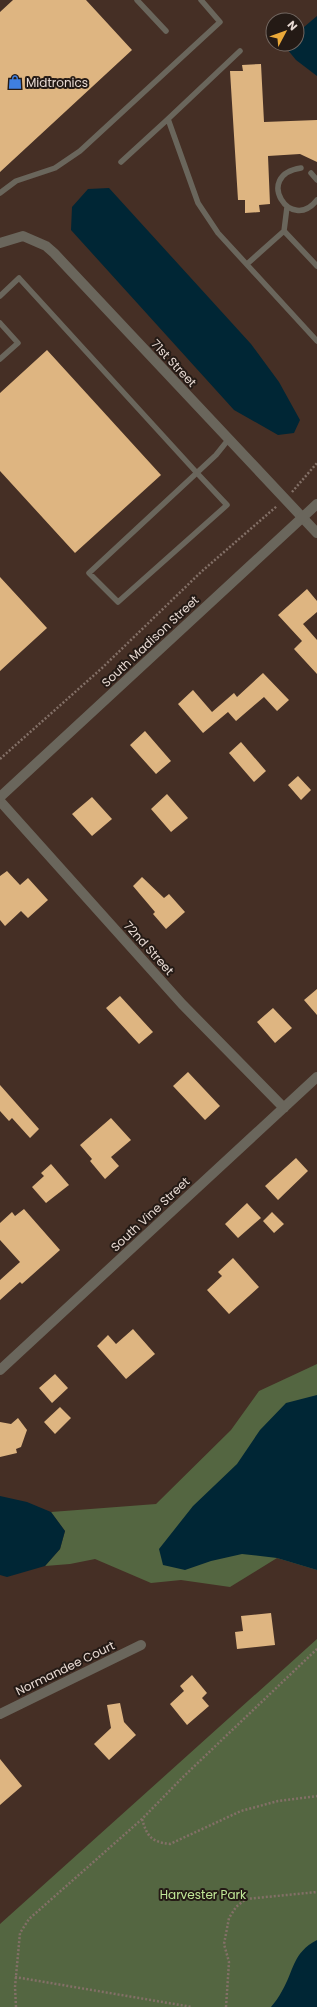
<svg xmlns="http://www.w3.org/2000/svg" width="317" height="2007" font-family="Poppins,sans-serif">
<rect width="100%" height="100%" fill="#452f25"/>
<path fill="#546641" d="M317,1364V1570L277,1558L230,1587L181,1580L151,1583L95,1559L70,1564L45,1566L60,1549L65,1531L51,1512L156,1504L231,1430L259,1391Z
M317,1639V2007H0V1924Z"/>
<path fill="#002635" d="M317,16V76L296,60L287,49V44H297V33Z
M109,188L251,344L279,382L300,420L294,433L278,435L234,410L71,230L72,207L88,189Z
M317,1395V1570L277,1558L242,1554L211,1561L185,1570L163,1565L159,1549L193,1506L237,1464L260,1430L286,1403Z
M0,1496L27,1502L51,1512L65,1531L60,1549L45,1566L7,1577L0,1575Z
M317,1940V2007H271C275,2002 279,1997 282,1991C294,1971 292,1953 317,1940Z"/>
<path fill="#deb581" d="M13,0H86L132,50L0,172V12Z
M261,64L264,122L317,120V162L300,154L268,156L270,204L259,205L260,212L245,213V200H238L230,71H243L242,65Z
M47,350L161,475L75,553L0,471V393Z
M0,577L47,628L0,671Z
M307,589L317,601V612L303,624L317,640V674L294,649L302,641L278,615Z
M263,673L289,700L277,711L264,697L236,721L228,712L203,733L178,704L193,690L212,712L234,693L237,697Z
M145,731L171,761L156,774L130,745Z
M241,742L266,771L254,782L229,753Z
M298,776L311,790L301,800L288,785Z
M167,794L188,818L171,832L151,809Z
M92,797L112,819L92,836L72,814Z
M7,871L20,885L28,878L48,900L28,918L21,911L5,926L0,920V876Z
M142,877L164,898L169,894L185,912L166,929L153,914L155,912L133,886Z
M317,989V1015L304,1000Z
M120,996L153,1032L139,1044L106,1008Z
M273,1008L292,1028L275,1043L257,1022Z
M188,1072L220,1106L205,1120L173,1086Z
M0,1085L39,1129L30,1138L12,1118L9,1121L0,1111Z
M111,1118L131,1140L111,1157L119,1166L105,1179L90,1161L92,1159L80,1145Z
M296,1158L308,1171L278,1200L265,1186Z
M51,1164L69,1185L46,1203L32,1187L44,1176L41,1173Z
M247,1203L261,1218L238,1238L225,1224Z
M24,1209L60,1250L22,1284L20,1282L0,1300V1280L20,1262L0,1240V1223L12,1212L15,1216Z
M272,1212L284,1224L274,1233L263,1221Z
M233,1258L259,1287L229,1314L207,1290L222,1276L218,1272Z
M133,1329L155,1354L126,1379L97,1346L108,1335L116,1344Z
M55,1374L68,1388L52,1403L39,1388Z
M60,1407L71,1418L55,1434L44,1422Z
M18,1418L27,1430L21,1447L16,1449L17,1453L0,1457V1422L11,1424Z
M271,1613L275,1645L237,1649L235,1632L243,1631L241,1616Z
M192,1675L207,1693L202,1698L209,1706L187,1725L170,1704L184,1691L180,1686Z
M120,1703L124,1722L136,1735L109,1760L94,1744L111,1728L107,1705Z
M0,1759L22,1786L0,1805Z"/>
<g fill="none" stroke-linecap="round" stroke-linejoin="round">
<path stroke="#837067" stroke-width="2.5" stroke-dasharray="2 2" stroke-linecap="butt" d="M292,492L317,463
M0,759L102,668L201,572L277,506
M142,1819C147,1836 151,1842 170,1844L241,1811L278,1801L317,1796
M15,1977L192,2007
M16,2007L15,1987L20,1933L29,1919L142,1819L182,1778L317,1649
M226,2007L229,1962L224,1944L229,1918L236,1907L246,1899L317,1892"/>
<path stroke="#6a665c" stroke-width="5.5" d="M137,0L166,31
M240,51L168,119L198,203L218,233L317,341
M121,162L168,119
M301,168C253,175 291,234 317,200
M311,173L317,180
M0,193L16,181L55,168L80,151L220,22L201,0
M284,231L287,207
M247,264L284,231L317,266
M0,296L19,278L197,473L227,505L118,602L89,573L216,455L228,440
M0,323L18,343L0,359"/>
<path stroke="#6a665c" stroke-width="10" d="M0,243L23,236L46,246L54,253L317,533
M0,801L182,1004L284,1108
M0,1370L317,1077
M0,1714L141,1645"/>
<path stroke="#6a665c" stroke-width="10" d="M0,797L317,504"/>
</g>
<defs>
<symbol id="shop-bare" viewBox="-9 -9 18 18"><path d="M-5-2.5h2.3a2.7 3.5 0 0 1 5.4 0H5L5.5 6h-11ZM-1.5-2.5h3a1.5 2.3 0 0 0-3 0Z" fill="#3f7fe0" stroke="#241a15" stroke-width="2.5" paint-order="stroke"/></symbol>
</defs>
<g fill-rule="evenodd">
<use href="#shop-bare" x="5" y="72" width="20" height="20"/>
</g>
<g text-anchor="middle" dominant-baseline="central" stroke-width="4" stroke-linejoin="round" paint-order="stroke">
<g font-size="12" fill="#e8dad3" stroke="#241a15" text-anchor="start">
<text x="26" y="82">Midtronics</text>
</g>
<g font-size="12" fill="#e8dad3" stroke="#241a15">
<text transform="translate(174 363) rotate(47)">71st Street</text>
<text transform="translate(150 641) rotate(-43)">South Madison Street</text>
<text transform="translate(149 948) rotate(48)">72nd Street</text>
<text transform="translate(150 1214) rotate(-43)">South Vine Street</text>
<text transform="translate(65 1668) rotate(-26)">Normandee Court</text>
</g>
<g font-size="12" fill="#c0e797" stroke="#241a15">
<text x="203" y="1894">Harvester Park</text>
</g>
</g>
<g transform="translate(285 32) rotate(49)"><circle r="19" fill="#241a15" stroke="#726761"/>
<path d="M0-3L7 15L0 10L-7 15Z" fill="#eba939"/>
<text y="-6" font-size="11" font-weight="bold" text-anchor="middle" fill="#e8dad3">N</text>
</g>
</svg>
